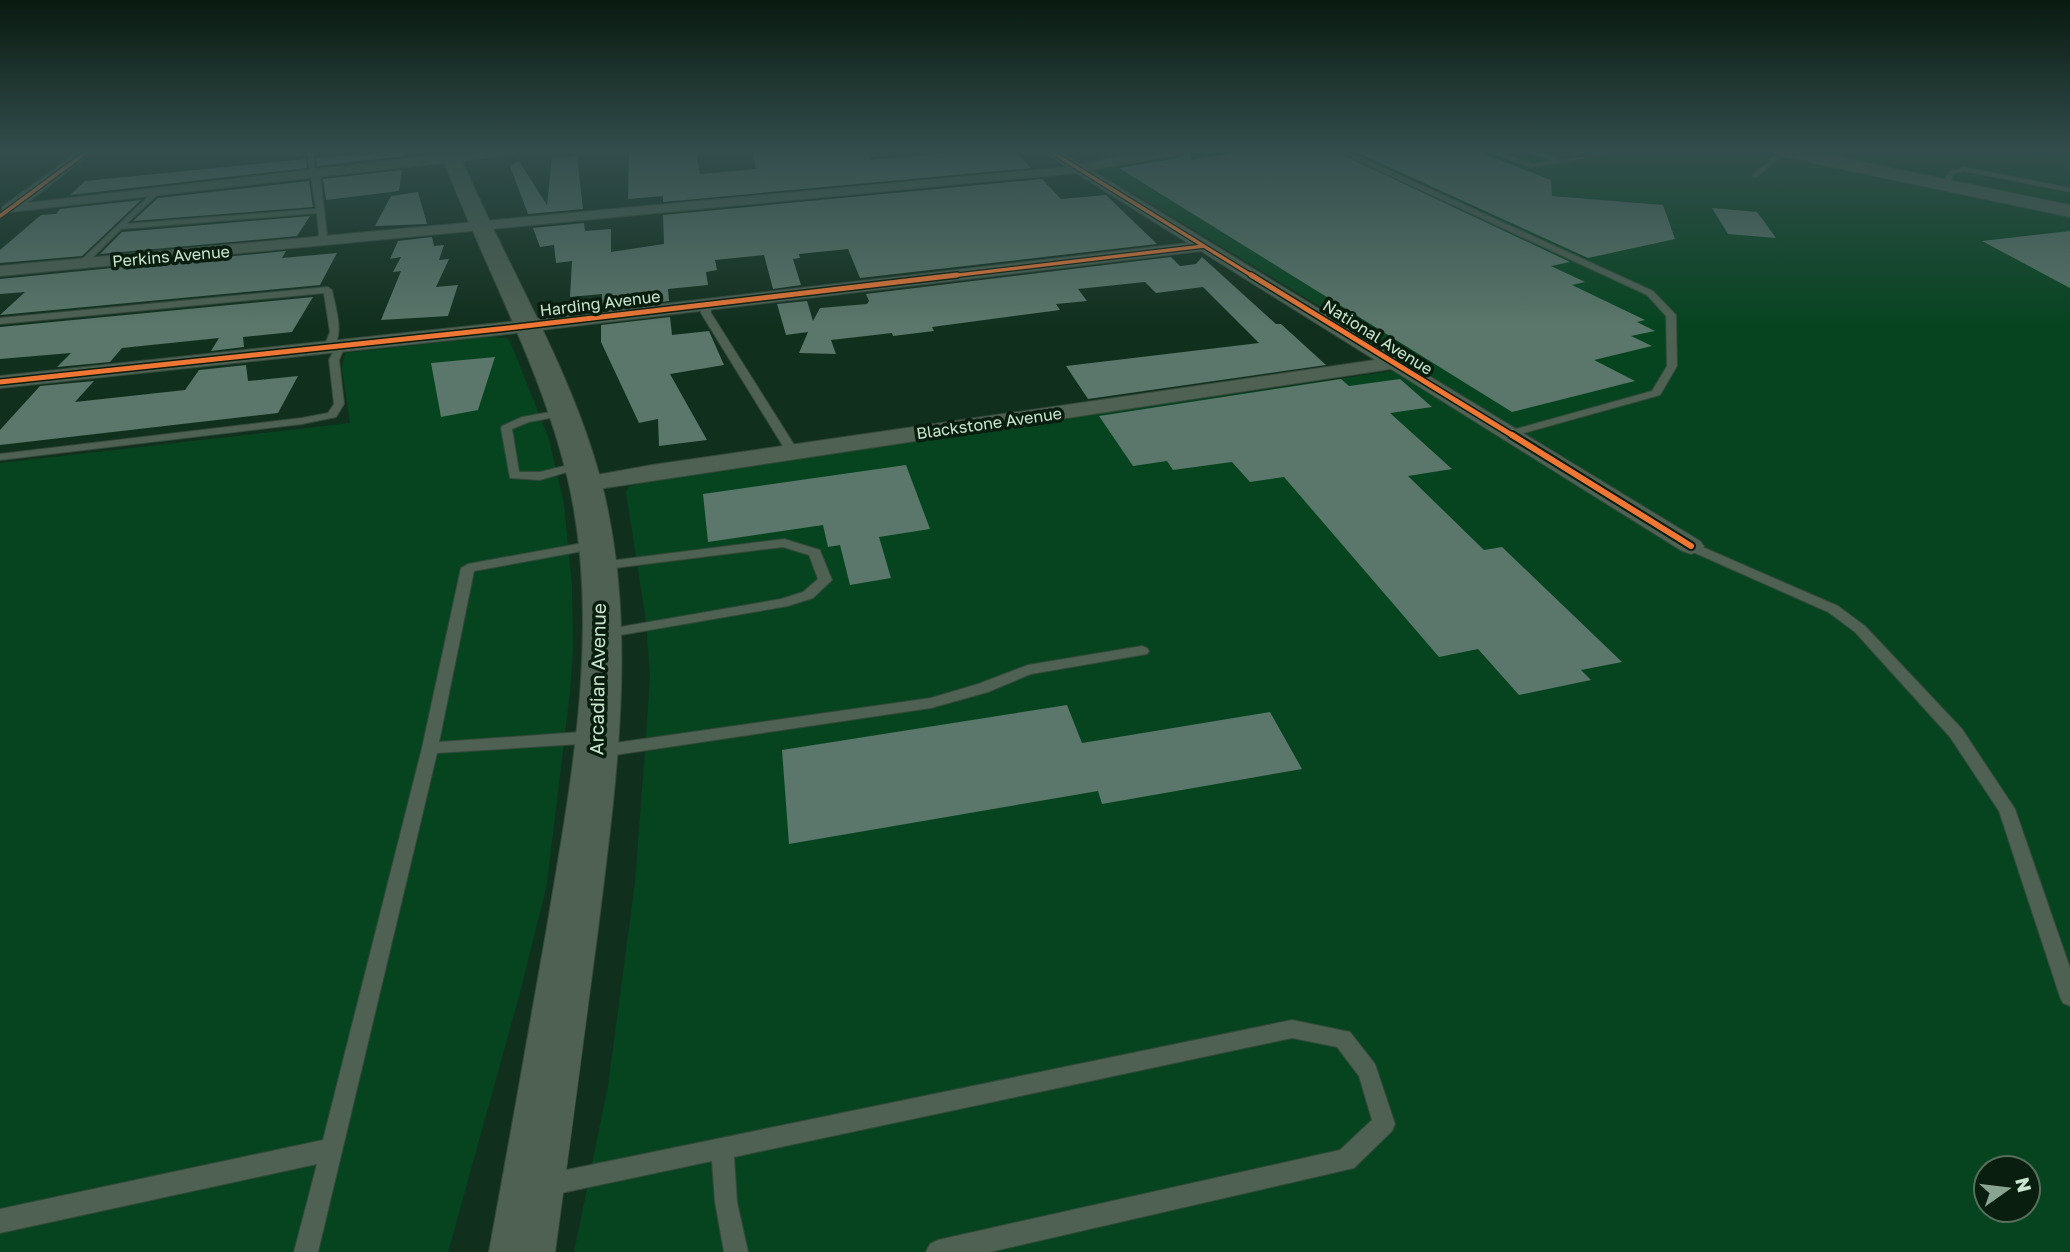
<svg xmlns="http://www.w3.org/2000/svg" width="2070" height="1252" font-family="'Golos Text',sans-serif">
<rect width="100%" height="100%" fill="#112f1d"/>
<path fill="#064420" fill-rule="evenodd" d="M1195,151H1765L2070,215V1252H574L608,1086L635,882L645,751L650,677L646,621L626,493L628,487L660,477L1420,367L1097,171ZM1986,1168H2028V1210H1986Z
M1825,151H2070V205L1818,154Z
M489,337L506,338L510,341L549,439L564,504L572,586L573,649L570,692L547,884L521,989L448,1252H0V463L350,423L342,368L345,353Z"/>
<path fill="#5b766a" d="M629,151H696L700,174L756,169L752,151H869L870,160L968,151H1015L1031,168L663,202V196L628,199Z
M1187,151H1190L1191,160L1248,151H1334L1570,262L1551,266L1585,282L1572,285L1645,320L1637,322L1655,331L1631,336L1652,346L1594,360L1635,381L1512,412L1119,168L1178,158Z
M1354,151H1477L1551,180L1552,196L1663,205L1675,239L1588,258Z
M404,152V156L317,166L316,158Z
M577,156L583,209L528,214L510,166L519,161L547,205L552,158Z
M306,159L307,168L70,195L85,181Z
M402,170L399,191L326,200L323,179Z
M1042,179L1061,199L1106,195L1157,244L860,278L848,249L799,254L800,258L793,259L801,285L773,289L764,255L715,260L717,270L706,272L708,285L668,289L669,301L602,308V294L570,297L572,261L556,263L554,245L540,247L533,228L584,223L585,231L611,229V252L664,244L663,215Z
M309,181L313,207L133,221L158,198Z
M418,192L427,224L375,226L391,196Z
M141,200L82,256L0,263V250L41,215L56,214L60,209Z
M1712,208L1757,212L1776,238L1728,234Z
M310,216L297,236L100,254L122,232Z
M2070,231V288L1982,241Z
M432,237L434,246L444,245L439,260L449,259L436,287L458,285L448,316L381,320L401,271L393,272L401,257L390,259L398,241Z
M286,251L282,258L337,253L320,285L0,315L25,292L0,294V279Z
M1171,257L1180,266L1196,264L1202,257L1276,324H1281L1326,365L1088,399L1066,366L1259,343L1203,287L1156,293L1145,282L1078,289L1087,301L1056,304L1060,310L932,327L934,331L893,336L892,333L831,340L836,354L799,353L808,332L786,335L777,304L807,301L813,321L820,308L867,304L869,301L866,294Z
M313,297L292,332L243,337L244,347L211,351L219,338L122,348L110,362L57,367L71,353L0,359V327Z
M670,317L672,335L709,331L724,365L670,374L707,440L659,446L658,419L639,423L601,342V325Z
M495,357L478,410L441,417L431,363Z
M246,365L248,381L298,376L278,413L0,445V430L40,386L94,381L75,402L185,390L199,370Z
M1341,379L1349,386L1400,379L1432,407L1390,413L1452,469L1408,476L1484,550L1502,547L1622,662L1581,670L1591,680L1519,695L1478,649L1439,657L1284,477L1250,482L1232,462L1173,470L1167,461L1133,466L1099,416Z
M906,465L930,529L879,537L891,578L850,585L840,545L828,547L823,525L708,542L703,494Z
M1067,705L1082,743L1270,712L1302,769L1102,804L1098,791L789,844L782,750Z"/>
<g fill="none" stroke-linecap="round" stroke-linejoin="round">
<defs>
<path id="lane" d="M307,151H313L315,172L320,176L327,234L323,245L316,243L319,234L317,213L121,229L84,266L77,264L153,192H156V196L126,224L316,209Z
M1337,151H1347L1653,291L1676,315L1677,366L1660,395L1513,436H1505V432L1652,391L1667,366L1666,316L1647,295Z
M1487,151H1498L1532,164L1552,161L1530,151C1542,151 1552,159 1563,160C1582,160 1601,151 1620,151L1531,168Z
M1780,151L1786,152L1757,177H1753V175Z
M1964,167L2070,188V192L1964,171L1954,174L1947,186H1941L1949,172Z
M328,287L332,290C335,307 347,339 329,350L324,347L330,332L324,293L0,324V318Z
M702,302L710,304L711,313L798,451L796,453L792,454L786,451L701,313Z
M337,344L345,346L339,360L344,404L336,417L302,424L0,460V454L302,418L328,413L334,404L329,360Z
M562,410L566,411V415L529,422L512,429L519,472H540L580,462L584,463V467L540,480L510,478L501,428L502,426L522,417Z
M784,539L820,550L821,553L832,580L813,598L788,606L603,638L596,634L603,630L781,599L803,592L818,579L809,555L783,547L598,570L591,566L593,563Z
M594,541L600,545L599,548L474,571L439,742L595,731L601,733L603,737L601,741L595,743L437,753L318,1252H294L317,1164L0,1233V1209L323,1140L422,748L461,568L468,564Z
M1691,542L1838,606L1865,626L1962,729L2015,809L2070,968V1006L2063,1003L2060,997L1999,811L1950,737L1855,632L1828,612L1686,549L1685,546L1686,543Z
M1142,646L1147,648L1149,651L1147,654L1031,674L988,692L931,708L601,757L595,755L593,751L595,747L601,745L931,698L978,684L1028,665Z
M1292,1020L1350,1032L1375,1064L1395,1124L1392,1131L1354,1168L990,1252H926L930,1244L938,1240L1340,1150L1372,1120L1359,1076L1337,1047L1292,1038L734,1157L737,1202L748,1252H724L715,1202L712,1161L547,1196L539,1193L536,1185L539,1177L547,1174Z"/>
<path id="street" d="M79,151H94L27,203L472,151H517L511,155L2,213V207Z
M1044,151H1060L1081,164L1152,151H1184L1178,155L1091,170L1700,541L1704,546L1700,551L1691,554L1682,551L1391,369L585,491L577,489L573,484L577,479L585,477L652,465L1375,360L1201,251L499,335L0,388V376L499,323L1188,243L1076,173L0,276V266L1066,167Z"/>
<path id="secondary" d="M440,151H458C504,262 570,365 601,481C639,627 616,782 598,929C584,1037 570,1145 555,1252H489C509,1144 528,1035 547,927C571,782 602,626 568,480C541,365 481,261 440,151Z
M1771,151H1809L2070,205V217L1780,156Z"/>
</defs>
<use href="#lane" stroke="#34493b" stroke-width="2"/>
<use href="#street" stroke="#34493b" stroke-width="2"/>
<use href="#secondary" stroke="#34493b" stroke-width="2"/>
<use href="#lane" fill="#4e6153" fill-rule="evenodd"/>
<use href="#street" fill="#4e6153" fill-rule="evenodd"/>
<use href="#secondary" fill="#4e6153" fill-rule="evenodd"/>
<defs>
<path id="cycleway-far2" d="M1050,151L1254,277
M0,216L88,151
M942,277L1204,246"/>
<path id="cycleway-far1" d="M1251,275L1515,437
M0,382L499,329L957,275"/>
<path id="cycleway" d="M1512,435L1691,546"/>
</defs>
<use href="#cycleway-far2" stroke="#091e0f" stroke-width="6"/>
<use href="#cycleway-far1" stroke="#091e0f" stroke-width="8"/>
<use href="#cycleway" stroke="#091e0f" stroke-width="10"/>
<use href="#cycleway-far2" stroke="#f07635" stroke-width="3.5"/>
<use href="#cycleway-far1" stroke="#f07635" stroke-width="5"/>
<use href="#cycleway" stroke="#f07635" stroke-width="6"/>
</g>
<linearGradient id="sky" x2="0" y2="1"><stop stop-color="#091a10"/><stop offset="0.46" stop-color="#324d4c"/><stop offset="1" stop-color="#324d4c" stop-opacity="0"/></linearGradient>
<rect width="2070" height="327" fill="url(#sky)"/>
<g text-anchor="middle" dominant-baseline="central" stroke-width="7" stroke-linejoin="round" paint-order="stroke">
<g font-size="16" fill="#cae5cf" stroke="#091e0f">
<text transform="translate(171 256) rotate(-5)">Perkins Avenue</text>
<text transform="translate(600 303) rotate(-7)">Harding Avenue</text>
<text transform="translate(1378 337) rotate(32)">National Avenue</text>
<text transform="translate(989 423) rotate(-8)">Blackstone Avenue</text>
</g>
<g font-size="19" fill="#cae5cf" stroke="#091e0f">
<text transform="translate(597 679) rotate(-89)">Arcadian Avenue</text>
</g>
</g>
<g transform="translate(2007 1189) rotate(76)"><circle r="33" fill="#091e0f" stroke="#566e5c" stroke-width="2"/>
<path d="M0-5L12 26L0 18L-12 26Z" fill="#89a591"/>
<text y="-10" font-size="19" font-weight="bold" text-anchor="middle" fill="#cae5cf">N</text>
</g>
</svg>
